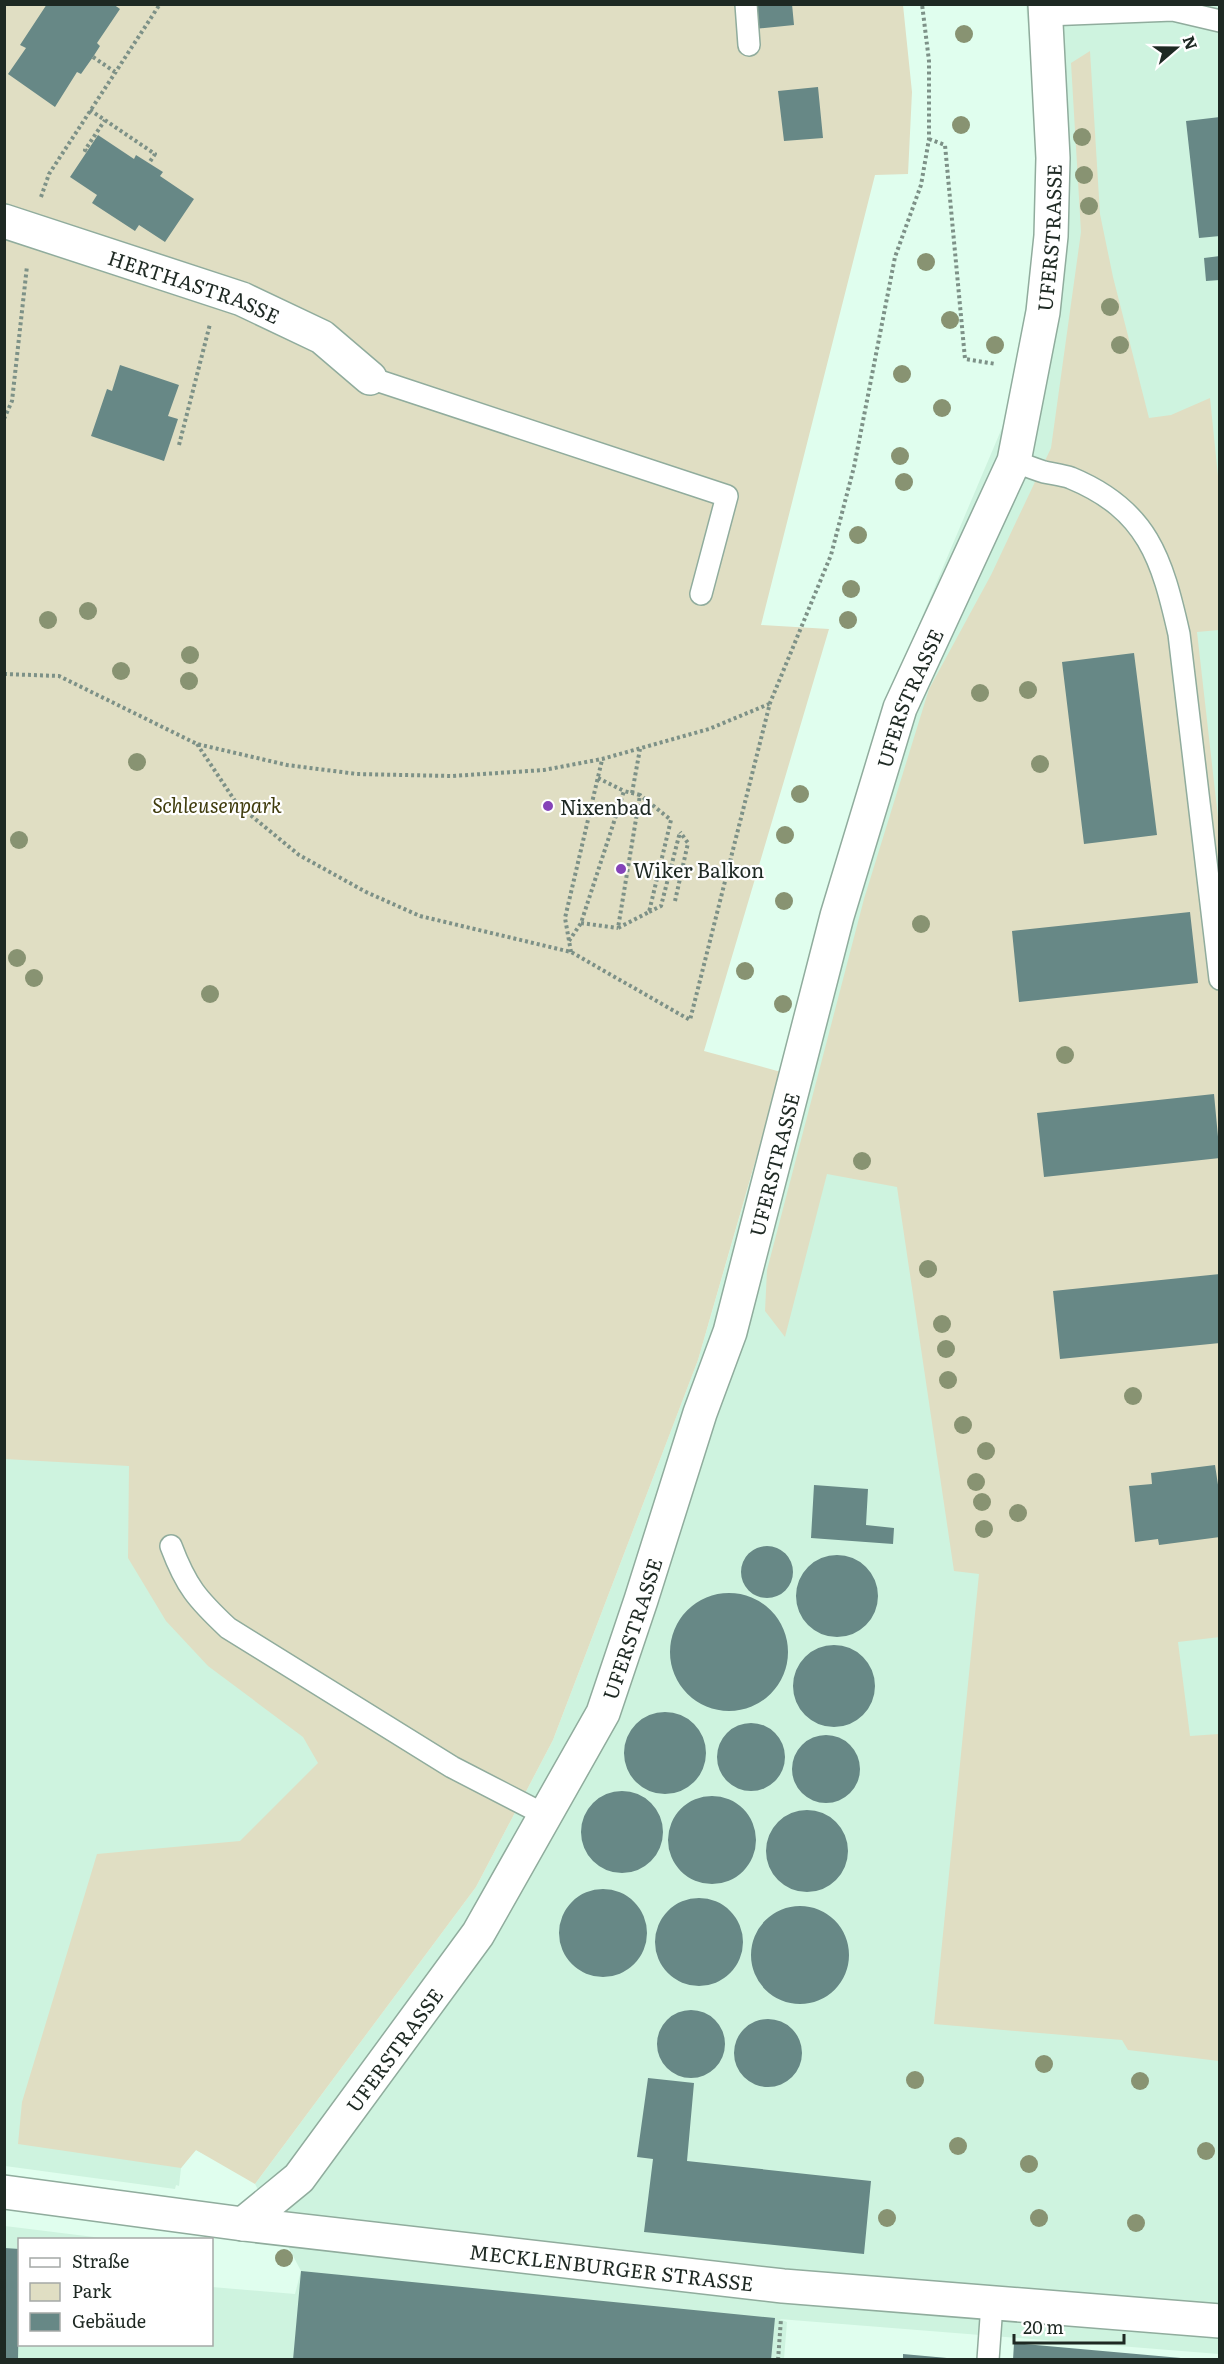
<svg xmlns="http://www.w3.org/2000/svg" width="1224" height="2364" font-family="Literata,serif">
<rect width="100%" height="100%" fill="#e0feee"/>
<path fill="#cef3df" d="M1026,5H1219V2354L779,2319L787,2322L784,2359L5,2360V2226L110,2239L20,2240V2344H212V2287L295,2294L301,2271L255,2184L476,1887L553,1740L698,1360L894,683L1010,409L1037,232L1039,153Z
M5,1002L672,1050L247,2176L196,2150L183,2163H185L181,2168L179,2186L176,2185L175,2189L5,2166Z"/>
<path fill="#e0dec3" d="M4,5H903L912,92L908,174L875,175L761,625L829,629L704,1051L781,1072L698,1360L553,1740L476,1887L255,2184L196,2150L181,2168L18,2144L22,2102L97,1854L240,1841L318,1763L303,1737L208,1666L166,1621L128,1558L129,1466L5,1459Z
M1090,51L1100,214L1113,277L1149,418L1171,415L1210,398L1219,486V630L1197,632L1220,835V1637L1178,1642L1190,1736L1219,1734V2061L1128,2050L1122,2040L934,2024L979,1574L954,1571L897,1187L827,1174L785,1337L765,1311L767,1270L864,899L929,689L991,575L1051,448L1081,232L1071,63Z"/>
<path fill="#678886" d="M47,4H113L120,9L97,43L100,46L93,57L81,74L77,72L55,107L8,74L26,48L20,45Z
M752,4H792L794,25L754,29Z
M818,87L823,138L784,141L778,91Z
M1220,117V236L1199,238L1186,121Z
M98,135L134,159L136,155L163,172L160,176L194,199L165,242L139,225L135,231L92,203L97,195L70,177Z
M1220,256V280L1206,281L1204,258Z
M120,365L179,385L168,416L178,419L164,461L91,436L107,389L112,391Z
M1134,653L1157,835L1084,844L1062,662Z
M1190,912L1198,983L1019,1002L1012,931Z
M1214,1094L1220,1158L1044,1177L1037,1113Z
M1220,1274V1343L1060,1359L1053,1291Z
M1215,1465L1220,1498V1537L1159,1545L1158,1539L1135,1542L1129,1486L1152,1484L1151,1473Z
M814,1485L868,1489L866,1525L894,1528L893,1544L811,1538Z
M741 1572a26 26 0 1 1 52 0a26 26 0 1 1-52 0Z
M796 1596a41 41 0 1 1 82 0a41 41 0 1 1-82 0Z
M670 1652a59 59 0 1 1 118 0a59 59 0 1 1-118 0Z
M793 1686a41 41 0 1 1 82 0a41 41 0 1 1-82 0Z
M624 1753a41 41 0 1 1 82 0a41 41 0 1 1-82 0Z
M717 1757a34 34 0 1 1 68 0a34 34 0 1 1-68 0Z
M792 1769a34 34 0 1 1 68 0a34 34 0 1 1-68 0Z
M581 1832a41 41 0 1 1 82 0a41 41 0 1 1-82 0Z
M668 1840a44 44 0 1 1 88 0a44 44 0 1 1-88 0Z
M766 1851a41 41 0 1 1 82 0a41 41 0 1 1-82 0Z
M559 1933a44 44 0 1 1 88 0a44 44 0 1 1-88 0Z
M655 1942a44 44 0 1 1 88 0a44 44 0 1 1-88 0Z
M751 1955a49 49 0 1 1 98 0a49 49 0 1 1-98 0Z
M657 2044a34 34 0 1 1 68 0a34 34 0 1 1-68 0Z
M734 2053a34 34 0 1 1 68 0a34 34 0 1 1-68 0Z
M648,2078L694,2083L687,2161L871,2181L864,2254L644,2232L653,2159L637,2157Z
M4,2248L20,2249L18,2360H4Z
M301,2271L775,2318L771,2360H293Z
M1014,2343L1181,2358L1180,2360H1013Z
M903,2354L947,2358V2360H903Z"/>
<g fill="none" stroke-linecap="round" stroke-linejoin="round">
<defs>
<path id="lane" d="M746,4L749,45
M1046,15L1173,10L1220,21
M370,378L727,496L701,594
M1014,461C1024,465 1034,469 1044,472C1053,474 1063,475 1071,478C1148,510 1162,559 1179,634L1220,979
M171,1546C186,1586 197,1599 228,1628L452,1767L545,1815
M988,2360L992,2304"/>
<g id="street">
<path id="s1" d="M4,221L242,299L322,337L370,378"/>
<path id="s2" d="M4,2192L243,2224L783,2286L1220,2321"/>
<path id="s3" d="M243,2224L299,2178L478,1934L603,1713L641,1600L700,1413L730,1332L837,916L900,708L1014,461L1043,312L1051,236L1053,158L1045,4"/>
</g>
</defs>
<use href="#lane" stroke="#90ac9d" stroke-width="24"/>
<use href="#street" stroke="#90ac9d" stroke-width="36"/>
<path stroke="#7d9187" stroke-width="4" stroke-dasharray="3 3" stroke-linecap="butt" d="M93,57L115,72
M90,110L155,154L149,163
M929,139L945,145L965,359L996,364
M87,151L85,150L105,120
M41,197L49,174L160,4
M4,419L12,401L27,266
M179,445L210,324
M4,674L59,676L197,744L287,765L357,774L452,776L544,770L602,759L709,729L769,704
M197,744L237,804L299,855L366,892L420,916L571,952L690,1020L770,703L831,555L854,467L895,257L921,185L929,139V61L922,4
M598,778L624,791
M632,793L640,749
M675,901L688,843L680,832
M649,912L661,906L680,832
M581,923L618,928
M569,941L581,923L624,791L640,795L618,928L649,912L671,820L640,795
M571,952L565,918L602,760
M778,2360L781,2319"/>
<use href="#lane" stroke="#fff" stroke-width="21"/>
<use href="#street" stroke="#fff" stroke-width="33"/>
</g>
<g fill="#889372">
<circle cx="964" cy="34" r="9"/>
<circle cx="961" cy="125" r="9"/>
<circle cx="1082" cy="137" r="9"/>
<circle cx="1084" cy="175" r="9"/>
<circle cx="1089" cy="206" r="9"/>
<circle cx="926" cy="262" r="9"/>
<circle cx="1110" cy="307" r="9"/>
<circle cx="950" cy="320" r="9"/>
<circle cx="995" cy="345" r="9"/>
<circle cx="1120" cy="345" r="9"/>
<circle cx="902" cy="374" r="9"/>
<circle cx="942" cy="408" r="9"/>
<circle cx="900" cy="456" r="9"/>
<circle cx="904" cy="482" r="9"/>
<circle cx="858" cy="535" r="9"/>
<circle cx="851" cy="589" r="9"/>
<circle cx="88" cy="611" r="9"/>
<circle cx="48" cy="620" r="9"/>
<circle cx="848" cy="620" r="9"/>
<circle cx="190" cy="655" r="9"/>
<circle cx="121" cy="671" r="9"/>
<circle cx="189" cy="681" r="9"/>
<circle cx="1028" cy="690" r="9"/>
<circle cx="980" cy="693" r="9"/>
<circle cx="137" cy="762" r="9"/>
<circle cx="1040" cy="764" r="9"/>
<circle cx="800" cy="794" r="9"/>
<circle cx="785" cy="835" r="9"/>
<circle cx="19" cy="840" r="9"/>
<circle cx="784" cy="901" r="9"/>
<circle cx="921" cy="924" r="9"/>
<circle cx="17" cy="958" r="9"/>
<circle cx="745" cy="971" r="9"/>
<circle cx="34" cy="978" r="9"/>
<circle cx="210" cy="994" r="9"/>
<circle cx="783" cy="1004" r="9"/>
<circle cx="1065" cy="1055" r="9"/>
<circle cx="862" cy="1161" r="9"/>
<circle cx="928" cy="1269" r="9"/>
<circle cx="942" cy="1324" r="9"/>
<circle cx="946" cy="1349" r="9"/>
<circle cx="948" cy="1380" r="9"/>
<circle cx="1133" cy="1396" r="9"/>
<circle cx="963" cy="1425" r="9"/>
<circle cx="986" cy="1451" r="9"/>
<circle cx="976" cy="1482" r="9"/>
<circle cx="982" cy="1502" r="9"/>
<circle cx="1018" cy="1513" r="9"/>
<circle cx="984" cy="1529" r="9"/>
<circle cx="1044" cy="2064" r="9"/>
<circle cx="915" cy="2080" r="9"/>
<circle cx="1140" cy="2081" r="9"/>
<circle cx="958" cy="2146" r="9"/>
<circle cx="1206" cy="2151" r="9"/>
<circle cx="1029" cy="2164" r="9"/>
<circle cx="887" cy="2218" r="9"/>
<circle cx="1039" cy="2218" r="9"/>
<circle cx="1136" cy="2223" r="9"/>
<circle cx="284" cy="2258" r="9"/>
</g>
<g fill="#8543b8" stroke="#fff" stroke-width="2">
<circle cx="548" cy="806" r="6"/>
<circle cx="621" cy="869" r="6"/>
</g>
<g text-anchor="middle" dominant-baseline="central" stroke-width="4.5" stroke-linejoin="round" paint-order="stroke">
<g font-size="20" fill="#1e2923" stroke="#fff">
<text stroke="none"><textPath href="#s3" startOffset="2176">UFERSTRASSE</textPath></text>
<text stroke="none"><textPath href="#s1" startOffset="201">HERTHASTRASSE</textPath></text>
<text stroke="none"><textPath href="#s3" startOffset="1690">UFERSTRASSE</textPath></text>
<text stroke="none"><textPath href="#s3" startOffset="1204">UFERSTRASSE</textPath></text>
<text stroke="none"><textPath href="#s3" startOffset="718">UFERSTRASSE</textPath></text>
<text stroke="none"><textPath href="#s3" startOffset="232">UFERSTRASSE</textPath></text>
<text stroke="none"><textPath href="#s2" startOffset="612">MECKLENBURGER STRASSE</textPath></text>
</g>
<g font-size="20" font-style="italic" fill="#403c0d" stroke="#fff">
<text x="217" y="804">Schleusenpark</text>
</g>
<g font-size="20" fill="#1e2923" stroke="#fff" text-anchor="start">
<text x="560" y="806">Nixenbad</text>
<text x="633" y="869">Wiker Balkon</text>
</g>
</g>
<rect width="1224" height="2364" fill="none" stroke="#1e2923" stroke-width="12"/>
<rect x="18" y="2238" width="195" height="108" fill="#ffffff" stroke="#a5a9a7" stroke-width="1.5"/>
<rect x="30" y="2258" width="30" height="9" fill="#ffffff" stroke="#a5a9a7" stroke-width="1.5"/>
<text x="72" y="2268" font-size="18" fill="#1e2923">Straße</text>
<rect x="30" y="2283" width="30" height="18" fill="#e0dec3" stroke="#a5a9a7" stroke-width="1.5"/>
<text x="72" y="2298" font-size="18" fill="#1e2923">Park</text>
<rect x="30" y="2313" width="30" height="18" fill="#678886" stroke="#a5a9a7" stroke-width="1.5"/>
<text x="72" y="2328" font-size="18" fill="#1e2923">Gebäude</text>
<g transform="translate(1176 48) rotate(70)" stroke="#ffffff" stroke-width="4.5" paint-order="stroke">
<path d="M0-4.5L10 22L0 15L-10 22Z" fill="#1e2923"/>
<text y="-9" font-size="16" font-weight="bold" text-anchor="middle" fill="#1e2923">N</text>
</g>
<path d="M1014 2334v9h110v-9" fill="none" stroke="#1e2923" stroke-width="3"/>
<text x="1023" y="2334" font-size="18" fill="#1e2923" stroke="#ffffff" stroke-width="4.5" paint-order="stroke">20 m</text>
</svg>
